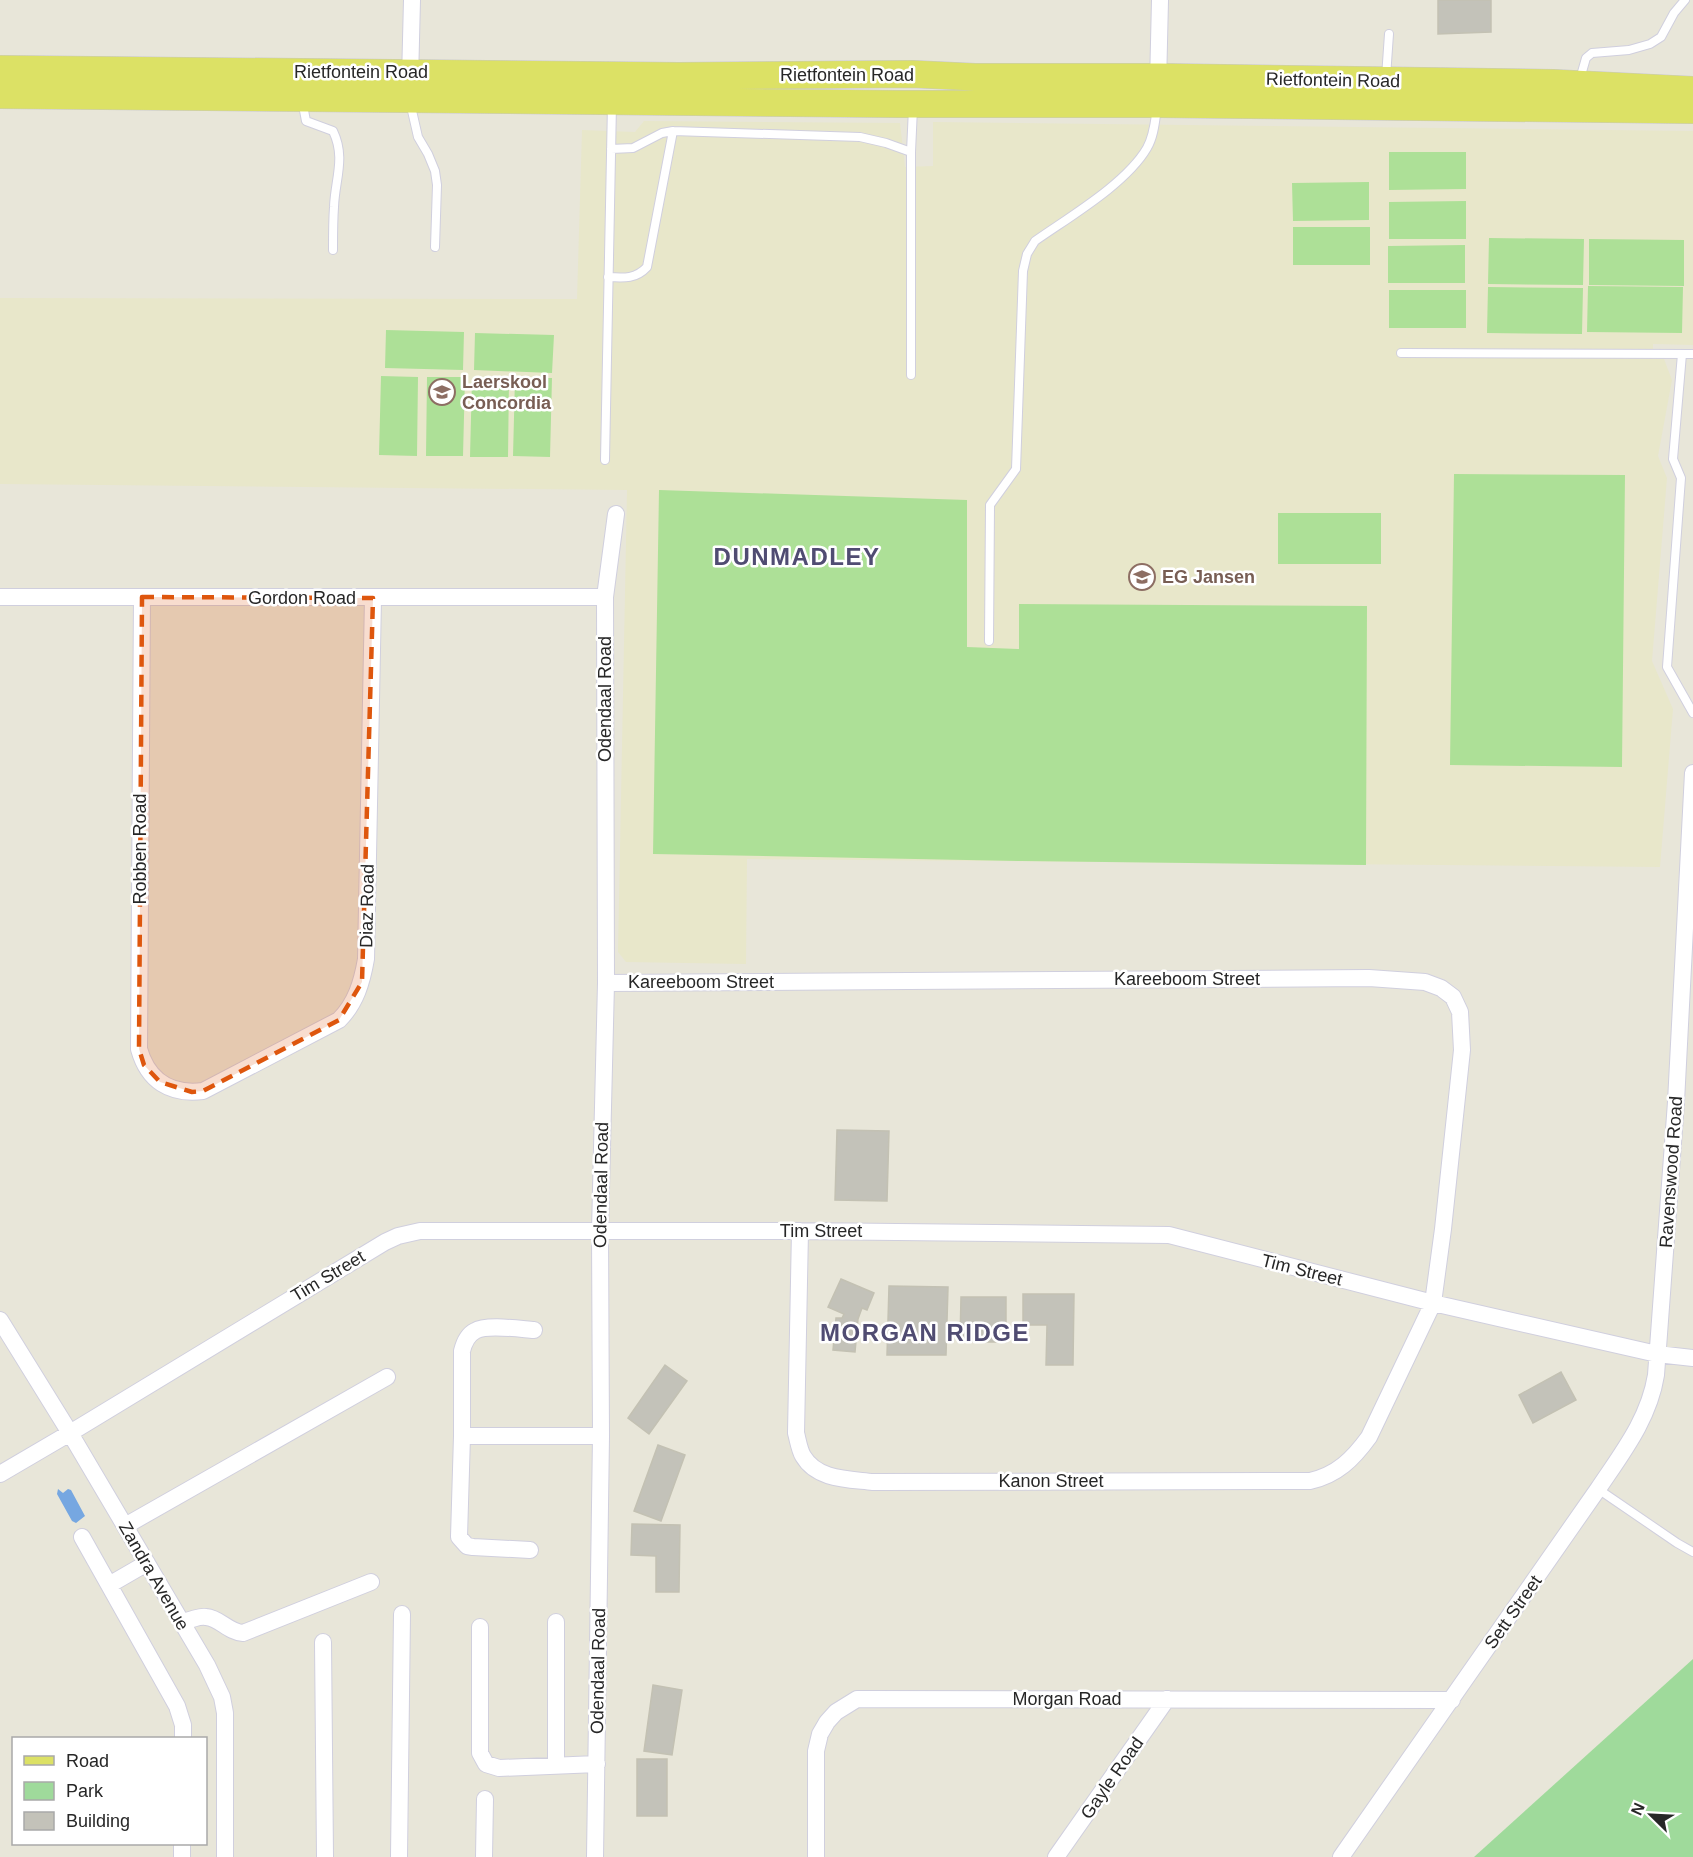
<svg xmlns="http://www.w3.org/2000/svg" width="1693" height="1857" font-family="Arial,sans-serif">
<rect width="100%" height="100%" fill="#e8e6d9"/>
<path fill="#e8e7ca" d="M644,121L900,123L905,167L933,166V122L1693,131V345L1653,344V359H1664L1672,380L1658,456L1667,478L1652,661L1673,709L1660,867L747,859L746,964L626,962L618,952L627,490L0,484V298L577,299L582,130L635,132Z"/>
<path fill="#9fda9b" d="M1693,1659V1857H1474Z"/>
<path fill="#ade097" d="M1389,152H1466V189L1389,190Z
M1369,182V220L1293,221L1292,183Z
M1466,201V239H1389V202Z
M1293,227H1370V265H1293Z
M1489,238L1584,239L1583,285L1488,284Z
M1589,239L1684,240V286L1589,285Z
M1465,245V283H1388V246Z
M1588,286L1683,287L1682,333L1587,332Z
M1488,287L1583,288L1582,334L1487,333Z
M1466,290V328H1389V290Z
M386,330L464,332L463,370L385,368Z
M475,333L554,335L552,373L474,370Z
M381,376L418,377L417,456L379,455Z
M427,377H465L463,456H426Z
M472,378H509L508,457H470Z
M515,378H552L550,457L513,456Z
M1454,474L1625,475L1622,767L1450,765Z
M659,490L967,500V647L1019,649V604L1367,606L1366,865L1022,861L653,854Z
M1278,513H1381V564H1278Z"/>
<path fill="#76a7e1" d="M58,1489L63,1493L68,1489L71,1490L85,1516L76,1523L72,1521L57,1494Z"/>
<path fill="#c3c2b9" stroke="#c3c1b3" stroke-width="1.5" d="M1438,0H1491V32L1438,34Z
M837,1130L889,1131L887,1201L835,1200Z
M841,1279L874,1293L867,1310L862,1308L858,1319L855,1352L833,1350L836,1318H842L844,1314L828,1307Z
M889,1286L948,1287L946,1355H887Z
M1023,1294H1074L1073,1365H1046L1047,1325H1023Z
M961,1297H1006V1342H960Z
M665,1365L687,1381L649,1434L628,1418Z
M1561,1372L1576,1400L1533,1423L1519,1395Z
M658,1445L685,1455L661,1521L634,1511Z
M632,1524L680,1525L679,1592H656V1556L631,1555Z
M653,1685L682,1690L672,1755L644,1751Z
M637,1759H667V1816H637Z"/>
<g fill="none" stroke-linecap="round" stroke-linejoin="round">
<defs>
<path id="lane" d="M1386,77L1389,34
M1580,79L1586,58L1592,53L1629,50L1650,44L1661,37L1674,13L1685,0
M302,100L306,121L333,131C346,158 335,179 334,207C333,221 333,236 333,250
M410,102L418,137L428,154L435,171L437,185L435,247
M611,149L633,148L662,133L673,131L860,137L886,143L911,152
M608,277C624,278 636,279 647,267L673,131
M1401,353L1693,354
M1682,354L1673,459L1681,478L1667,667L1693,713
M911,375V152L913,108
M605,460L612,104
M989,641L990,505L1016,469L1023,271L1027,254L1035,241C1069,217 1126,184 1147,148C1154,136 1155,121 1157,108
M1598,1489L1677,1543L1693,1552"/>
<path id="street" d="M410,80L412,0
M1158,85L1160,0
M0,597H605
M142,597L139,1049C148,1081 170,1095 203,1091L339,1020C356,1003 362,982 366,959L373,598
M606,983L1369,978L1425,982L1441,988L1453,997L1460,1012L1462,1050L1443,1229L1433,1303L1369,1437C1353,1459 1337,1475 1310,1481L873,1482C848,1479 817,1480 803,1456C799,1449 798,1440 796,1433L800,1231
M0,1320L70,1433L207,1665L222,1697L225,1713V1857
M462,1436H601
M0,1474L70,1433L385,1242L398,1236L420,1231H800L1169,1235L1433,1303L1657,1354L1693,1358
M125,1526L387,1377
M82,1537L177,1706L183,1725V1738
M530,1550L473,1547L467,1546L459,1537L462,1436V1351C464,1343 467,1335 475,1331C486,1324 520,1329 534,1330
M109,1585L147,1563
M182,1623C189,1620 199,1616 206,1617C220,1618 228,1632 243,1633L371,1582
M480,1627V1753L486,1764L499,1768L597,1764
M323,1642L325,1857
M556,1766V1622
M182,1857V1844
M399,1857L402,1614
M484,1857L485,1799
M595,1857L601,1436L600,1231L606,983L605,597L616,514
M816,1857V1751L820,1734L827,1722L836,1712L857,1699L1452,1700
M1056,1857L1167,1699
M1341,1857L1598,1489C1622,1453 1649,1419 1656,1375L1676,1102L1693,773"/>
<path id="primary" d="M0,69L679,76L912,74L975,77H1159L1553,83L1693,90
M0,95L899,104H1158L1693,110"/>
</defs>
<use href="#lane" stroke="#d0cfde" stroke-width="10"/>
<use href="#street" stroke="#d0cfde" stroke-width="18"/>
<use href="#primary" stroke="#c7c7c7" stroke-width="28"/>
<use href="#lane" stroke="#fff" stroke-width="8"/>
<use href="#street" stroke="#fff" stroke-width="16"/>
<use href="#primary" stroke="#dce165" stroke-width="27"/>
</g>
<path fill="#de560d" fill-opacity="0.2" stroke="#de560d" stroke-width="4.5" stroke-dasharray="12 8" stroke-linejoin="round" d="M142,597L373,598L362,982L339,1020L203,1091L192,1092L160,1082L144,1065L139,1049Z"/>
<defs>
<symbol id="school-ring" viewBox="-11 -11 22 22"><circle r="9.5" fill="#fff" stroke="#8d6e63" stroke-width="1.5"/><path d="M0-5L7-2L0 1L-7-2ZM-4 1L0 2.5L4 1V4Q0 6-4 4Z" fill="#8d6e63"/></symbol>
</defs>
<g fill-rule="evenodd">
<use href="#school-ring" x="427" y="377" width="30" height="30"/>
<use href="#school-ring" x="1127" y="562" width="30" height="30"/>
</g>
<g text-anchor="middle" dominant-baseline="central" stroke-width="5" stroke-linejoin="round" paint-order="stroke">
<g font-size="18" fill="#272727" stroke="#fff">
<text x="361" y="72">Rietfontein Road</text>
<text x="847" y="75">Rietfontein Road</text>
<text transform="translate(1333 80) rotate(1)">Rietfontein Road</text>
<text x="302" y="598">Gordon Road</text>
<text transform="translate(605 699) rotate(-90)">Odendaal Road</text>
<text transform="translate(140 849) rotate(-90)">Robben Road</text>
<text transform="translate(367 906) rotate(-89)">Diaz Road</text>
<text x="1187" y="979">Kareeboom Street</text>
<text x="701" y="982">Kareeboom Street</text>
<text transform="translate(1671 1172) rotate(-86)">Ravenswood Road</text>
<text transform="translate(601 1185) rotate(-89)">Odendaal Road</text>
<text x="821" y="1231">Tim Street</text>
<text transform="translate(1302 1270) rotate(14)">Tim Street</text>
<text transform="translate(328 1276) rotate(-31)">Tim Street</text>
<text x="1051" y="1481">Kanon Street</text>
<text transform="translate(154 1576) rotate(60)">Zandra Avenue</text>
<text transform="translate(1513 1612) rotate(-55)">Sett Street</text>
<text transform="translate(598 1671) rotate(-89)">Odendaal Road</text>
<text x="1067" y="1699">Morgan Road</text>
<text transform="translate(1112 1778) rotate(-55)">Gayle Road</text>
</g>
<g font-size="18" font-weight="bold" fill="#785e54" stroke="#fff" text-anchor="start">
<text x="462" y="382">Laerskool<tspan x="462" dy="21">Concordia</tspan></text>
<text x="1162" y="577">EG Jansen</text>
</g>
<g font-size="24" font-weight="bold" letter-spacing="1.5" fill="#504c72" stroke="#fff">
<text x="797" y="556">DUNMADLEY</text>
<text x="925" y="1332">MORGAN RIDGE</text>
</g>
</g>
<rect x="12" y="1737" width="195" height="108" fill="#ffffff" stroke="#a9a9a9" stroke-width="1.5"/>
<rect x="24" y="1756" width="30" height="9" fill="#dce165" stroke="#a9a9a9" stroke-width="1.5"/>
<text x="66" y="1767" font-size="18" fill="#272727">Road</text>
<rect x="24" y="1782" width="30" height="18" fill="#9fda9b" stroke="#a9a9a9" stroke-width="1.5"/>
<text x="66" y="1797" font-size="18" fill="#272727">Park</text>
<rect x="24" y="1812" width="30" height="18" fill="#c3c2b9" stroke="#a9a9a9" stroke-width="1.5"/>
<text x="66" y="1827" font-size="18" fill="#272727">Building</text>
<g transform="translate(1651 1815) rotate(294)" stroke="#ffffff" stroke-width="4.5" paint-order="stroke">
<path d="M0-4.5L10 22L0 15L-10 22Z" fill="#272727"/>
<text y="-9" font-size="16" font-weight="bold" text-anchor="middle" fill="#272727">N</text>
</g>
</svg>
